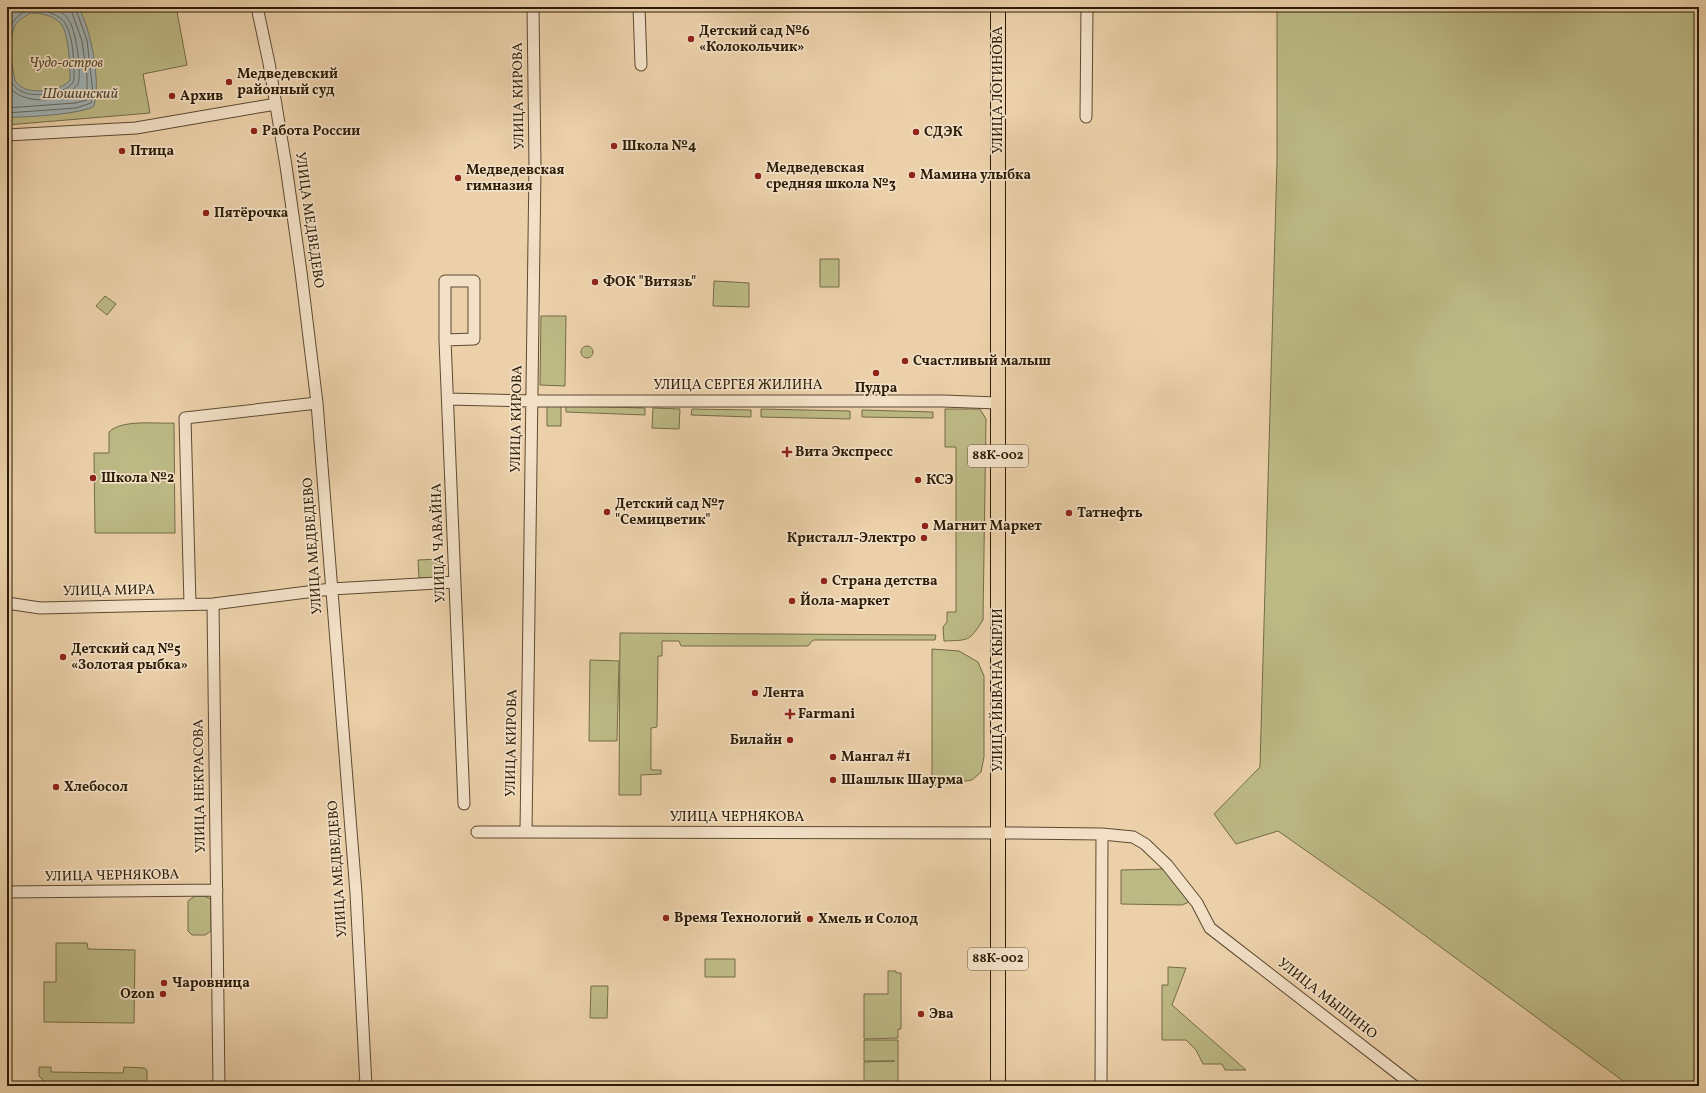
<svg xmlns="http://www.w3.org/2000/svg" width="1706" height="1093" font-family="Vollkorn,serif">
<rect width="100%" height="100%" fill="#ebd0a9"/>
<filter id="stains"><feTurbulence type="fractalNoise" baseFrequency=".005" numOctaves="4"/><feColorMatrix values="0 0 0 0 .2 0 0 0 0 .09 0 0 0 0 .02 0 0 0 .5 -.17"/></filter>
<radialGradient id="worn" r=".72"><stop offset=".6" stop-color="#630" stop-opacity="0"/><stop offset="1" stop-color="#630" stop-opacity=".3"/></radialGradient>
<path fill="#bcb985" stroke="#746b46" d="M7,7H176L187,65L143,74L150,113L7,125Z
M1277,7H1699V1086H1630L1382,904L1278,831L1236,844L1214,814L1260,767L1277,162Z
M820,259H839V287H820Z
M714,281L749,283V307L713,306Z
M105,296L116,304L107,315L96,306Z
M541,316H566L565,386L540,385Z
M581 352a6 6 0 1 1 12 0a6 6 0 1 1-12 0Z
M547,405L561,406V426H547Z
M566,406L645,408V415L566,412Z
M653,408L680,409L679,429L652,428Z
M692,409L751,410V417L691,415Z
M761,409L850,411V419L761,417Z
M945,409H980L986,419L983,620C969,642 969,640 944,641L943,627L947,622V612H956V447H945Z
M862,410L933,412V418L862,417Z
M174,423L175,533H95L94,453H109V432C122,419 156,424 174,423Z
M440,559L441,577L419,578L418,560Z
M620,633L936,635L935,640H813L808,646H681L679,641H662V656H658L657,727L651,728V770H661V774L641,775V795H619Z
M932,649L959,651L978,662L984,676V757L981,772L972,780L932,786Z
M590,660L619,661L617,741H589Z
M1165,869L1189,898V902L1182,905L1121,904V870Z
M195,896H204L211,899V931L205,935H192L188,931V901Z
M56,943H87L88,949L135,950L134,1023L44,1022V982H56Z
M705,959H735V977H705Z
M1168,967L1186,968L1172,1005L1246,1070H1225L1222,1064H1203L1196,1050L1186,1040H1162V985H1168Z
M888,971H896V973H901V1029H898V1038L864,1039V994H888Z
M591,986H608L607,1018H590Z
M864,1040H898V1086H864V1062L895,1061H864Z
M39,1067H51V1072L123,1073L124,1067L144,1068L147,1070V1086H49L39,1076Z"/>
<path fill="#9fb3b5" stroke="#71776f" fill-rule="evenodd" d="M7,7H78C91,27 101,83 94,106C84,114 22,118 7,117ZM30,13C40,13 54,15 61,24C69,34 70,67 70,80C61,91 39,93 25,89C21,87 18,84 15,81C12,66 8,43 14,28C16,21 24,17 30,13Z"/>
<g fill="none" stroke-linecap="round" stroke-linejoin="round">
<path stroke="#66685e" stroke-width="1" d="M41,9C48,12 61,16 65,23C74,38 74,63 74,80C70,89 61,91 52,93C39,96 20,96 12,83C7,77 9,67 9,59C6,33 9,9 41,9Z
M7,85C22,106 63,104 78,84C82,73 76,28 68,19C64,13 56,9 50,7
M7,108L75,103L87,100V76L82,41L70,7
M7,113L76,108L91,103L93,93L87,40L75,7"/>
<defs>
<path id="minor" d="M257,7L269,63L286,166L301,272L317,403L356,893L366,1086
M639,7L641,65
M1086,117L1087,7
M7,135L136,128L276,104
M445,340L474,339V281H445V340L464,804
M448,399L533,401H943L998,403
M7,603L40,608L213,604L331,589L455,582
M190,604L185,418L317,403
M213,604L219,1086
M477,832L1014,833L1102,834L1133,837L1145,844L1167,865L1197,903L1210,928L1414,1086
M526,832L535,167L533,7
M7,892L217,890
M1101,1086L1102,834"/>
<path id="major" d="M998,1086V7"/>
</defs>
<use href="#minor" stroke="#5c4a30" stroke-width="13"/>
<use href="#major" stroke="#2d1d07" stroke-width="16"/>
<use href="#minor" stroke="#f2e0c7" stroke-width="11"/>
<use href="#major" stroke="#ebd0a9" stroke-width="14"/>
</g>
<g fill="#8f2418" stroke="#f2e0c7" stroke-width="1.5">
<circle cx="691" cy="39" r="4"/>
<circle cx="229" cy="82" r="4"/>
<circle cx="172" cy="96" r="4"/>
<circle cx="254" cy="131" r="4"/>
<circle cx="916" cy="132" r="4"/>
<circle cx="614" cy="146" r="4"/>
<circle cx="122" cy="151" r="4"/>
<circle cx="912" cy="175" r="4"/>
<circle cx="758" cy="176" r="4"/>
<circle cx="458" cy="178" r="4"/>
<circle cx="206" cy="213" r="4"/>
<circle cx="595" cy="282" r="4"/>
<circle cx="905" cy="361" r="4"/>
<circle cx="876" cy="373" r="4"/>
<path d="M785 446h4v4h4v4h-4v4h-4v-4h-4v-4h4z"/>
<circle cx="93" cy="478" r="4"/>
<circle cx="918" cy="480" r="4"/>
<circle cx="607" cy="512" r="4"/>
<circle cx="1069" cy="513" r="4"/>
<circle cx="925" cy="526" r="4"/>
<circle cx="924" cy="538" r="4"/>
<circle cx="824" cy="581" r="4"/>
<circle cx="792" cy="601" r="4"/>
<circle cx="63" cy="657" r="4"/>
<circle cx="755" cy="693" r="4"/>
<path d="M788 708h4v4h4v4h-4v4h-4v-4h-4v-4h4z"/>
<circle cx="790" cy="740" r="4"/>
<circle cx="833" cy="757" r="4"/>
<circle cx="833" cy="780" r="4"/>
<circle cx="56" cy="787" r="4"/>
<circle cx="666" cy="918" r="4"/>
<circle cx="810" cy="919" r="4"/>
<circle cx="164" cy="983" r="4"/>
<circle cx="163" cy="994" r="4"/>
<circle cx="921" cy="1014" r="4"/>
</g>
<g text-anchor="middle" dominant-baseline="central" stroke-width="3.5" stroke-linejoin="round" paint-order="stroke">
<g fill="#f2e0c7" stroke="#685841" stroke-width="1">
<rect x="968" y="445" width="60" height="22" rx="3"/>
<rect x="968" y="948" width="60" height="22" rx="3"/>
</g>
<g font-size="13" font-weight="bold" fill="#2d1d07">
<text x="998" y="456">88К-002</text>
<text x="998" y="959">88К-002</text>
</g>
<g font-size="14" font-weight="bold" fill="#2d1d07" stroke="#f2e0c7" text-anchor="start">
<text x="699" y="31">Детский сад №6<tspan x="699" dy="16">«Колокольчик»</tspan></text>
<text x="237" y="74">Медведевский<tspan x="237" dy="16">районный суд</tspan></text>
<text x="180" y="96">Архив</text>
<text x="262" y="131">Работа России</text>
<text x="924" y="132">СДЭК</text>
<text x="622" y="146">Школа №4</text>
<text x="130" y="151">Птица</text>
<text x="766" y="168">Медведевская<tspan x="766" dy="16">средняя школа №3</tspan></text>
<text x="466" y="170">Медведевская<tspan x="466" dy="16">гимназия</tspan></text>
<text x="920" y="175">Мамина улыбка</text>
<text x="214" y="213">Пятёрочка</text>
<text x="603" y="282">ФОК "Витязь"</text>
<text x="913" y="361">Счастливый малыш</text>
<text x="876" y="388" text-anchor="middle">Пудра</text>
<text x="795" y="452">Вита Экспресс</text>
<text x="101" y="478">Школа №2</text>
<text x="926" y="480">КСЭ</text>
<text x="615" y="504">Детский сад №7<tspan x="615" dy="16">"Семицветик"</tspan></text>
<text x="1077" y="513">Татнефть</text>
<text x="933" y="526">Магнит Маркет</text>
<text x="916" y="538" text-anchor="end">Кристалл-Электро</text>
<text x="832" y="581">Страна детства</text>
<text x="800" y="601">Йола-маркет</text>
<text x="71" y="649">Детский сад №5<tspan x="71" dy="16">«Золотая рыбка»</tspan></text>
<text x="763" y="693">Лента</text>
<text x="798" y="714">Farmani</text>
<text x="782" y="740" text-anchor="end">Билайн</text>
<text x="841" y="757">Мангал #1</text>
<text x="841" y="780">Шашлык Шаурма</text>
<text x="64" y="787">Хлебосол</text>
<text x="674" y="918">Время Технологий</text>
<text x="818" y="919">Хмель и Солод</text>
<text x="172" y="983">Чаровница</text>
<text x="155" y="994" text-anchor="end">Ozon</text>
<text x="929" y="1014">Эва</text>
</g>
<g font-size="14" font-style="italic" fill="#584c2d" stroke="#f2e0c7">
<text x="66" y="63">Чудо-остров</text>
</g>
<g font-size="14" fill="#2d1d07" stroke="#f2e0c7">
<text transform="translate(998 90) rotate(-90)">УЛИЦА ЛОГИНОВА</text>
<text transform="translate(519 96) rotate(-91)">УЛИЦА КИРОВА</text>
<text transform="translate(309 220) rotate(82)">УЛИЦА МЕДВЕДЕВО</text>
<text x="738" y="385">УЛИЦА СЕРГЕЯ ЖИЛИНА</text>
<text transform="translate(517 419) rotate(-89)">УЛИЦА КИРОВА</text>
<text transform="translate(439 543) rotate(-92)">УЛИЦА ЧАВАЙНА</text>
<text transform="translate(313 546) rotate(-94)">УЛИЦА МЕДВЕДЕВО</text>
<text transform="translate(109 591) rotate(-1)">УЛИЦА МИРА</text>
<text transform="translate(998 690) rotate(-90)">УЛИЦА ЙЫВАНА КЫРЛИ</text>
<text transform="translate(512 743) rotate(-89)">УЛИЦА КИРОВА</text>
<text transform="translate(200 786) rotate(-91)">УЛИЦА НЕКРАСОВА</text>
<text x="737" y="817">УЛИЦА ЧЕРНЯКОВА</text>
<text transform="translate(338 869) rotate(-94)">УЛИЦА МЕДВЕДЕВО</text>
<text transform="translate(112 876) rotate(-1)">УЛИЦА ЧЕРНЯКОВА</text>
<text transform="translate(1327 999) rotate(38)">УЛИЦА МЫШИНО</text>
</g>
<g font-size="15" font-style="italic" fill="#4f4a3b" stroke="#f2e0c7">
<text x="80" y="94">Шошинский</text>
</g>
</g>
<rect width="1706" height="1093" fill="none" stroke="#ebd0a9" stroke-width="24"/>
<rect x="8" y="8" width="1690" height="1077" fill="none" stroke="#2d1d07" stroke-width="2"/>
<rect x="12" y="12" width="1682" height="1069" fill="none" stroke="#2d1d07"/>
<rect width="100%" height="100%" filter="url(#stains)"/>
<rect width="100%" height="100%" fill="url(#worn)"/>
</svg>
